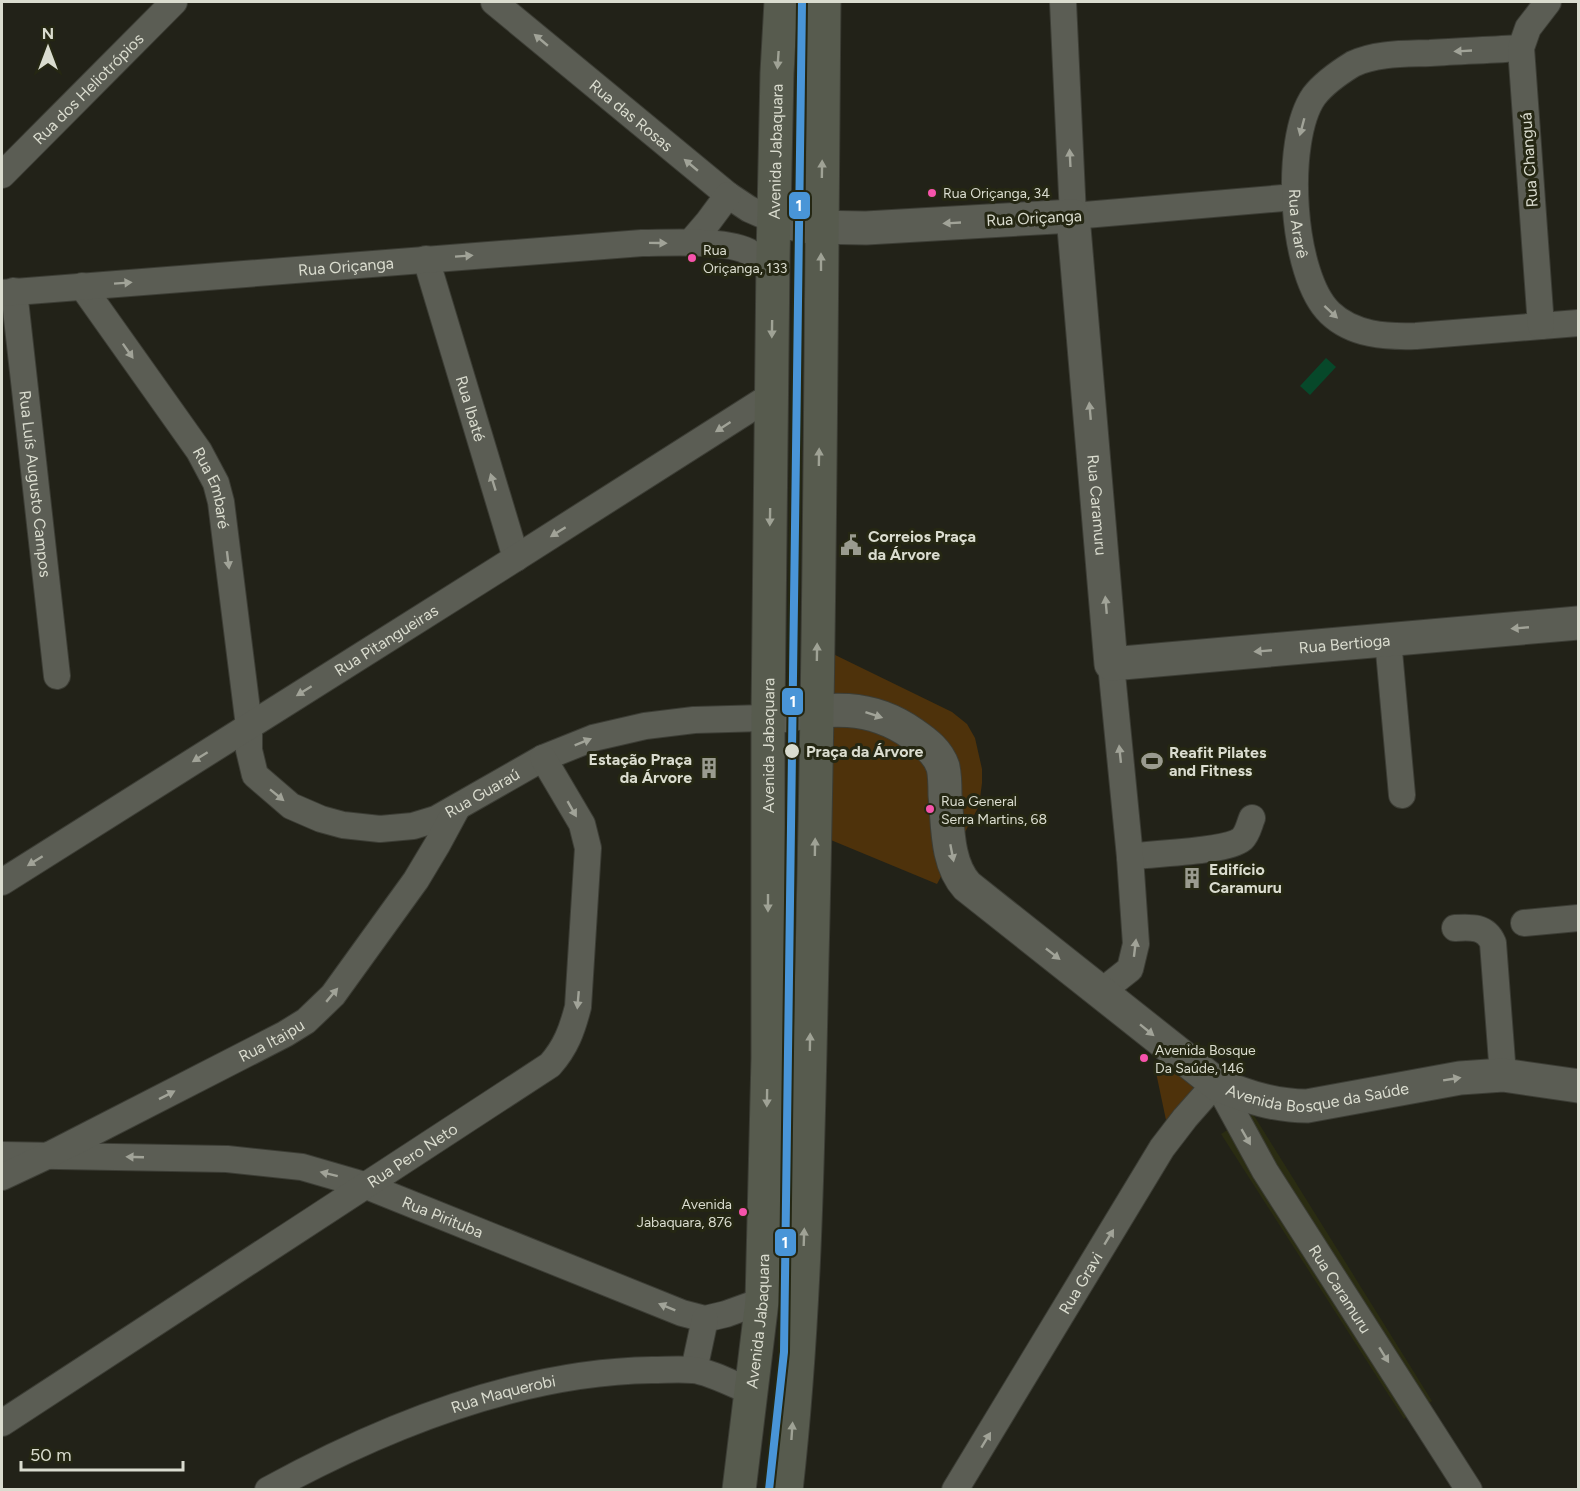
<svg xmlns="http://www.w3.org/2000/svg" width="1580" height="1491" font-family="Figtree,sans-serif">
<rect width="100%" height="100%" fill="#222218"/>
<path fill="#2a2c12" d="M1253,1114L1432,1401L1404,1419L1221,1134Z"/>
<path fill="#4e320b" d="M829,652L952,712L967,724L975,738L982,769V783L979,806L937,884L826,838Z
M1160,1060L1200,1088L1166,1120L1154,1063Z"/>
<path fill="#07482a" d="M1326,358L1336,367L1310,395L1300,386Z"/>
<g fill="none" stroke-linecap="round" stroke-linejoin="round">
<defs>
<g id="minor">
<path id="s1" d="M494,2L728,195L749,209L774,220"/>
<path d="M1063,2L1073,216L1295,197"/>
<path id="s2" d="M1521,48C1491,50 1460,51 1430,53C1406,54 1376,53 1353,64C1340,72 1324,83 1314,96C1283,140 1291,276 1330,313C1353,335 1386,337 1416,336L1578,323"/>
<path id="s3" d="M2,175L174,2"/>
<path d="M690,243L708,222L728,195"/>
<path id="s4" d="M426,259L516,558"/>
<path id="s5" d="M82,286L199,451L216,483L221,502L249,726V750L255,775L291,806L321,819L343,825L380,829L413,826L436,819L543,758L593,738L645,726L694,720L768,718"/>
<path id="s6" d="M14,291L57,676"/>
<path id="s7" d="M2,293L642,243C669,243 728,239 751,253C759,258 766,265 773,271"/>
<path d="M1541,326L1521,48L1528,28L1548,2"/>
<path d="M1388,640L1402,795"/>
<path d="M1130,857C1153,853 1227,852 1242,839C1248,833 1249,825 1252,818"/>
<path id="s8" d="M2,882L516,558L772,395"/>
<path d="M1524,923L1578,918"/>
<path d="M1455,928C1471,927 1486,926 1493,943L1503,1075"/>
<path d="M1101,992L1130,969L1136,944L1130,857L1111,664"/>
<path id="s9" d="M1218,1085L1265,1171L1469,1490"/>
<path id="s10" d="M2,1155L227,1159L302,1167L364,1185L682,1313L705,1319L726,1314L762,1301"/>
<path id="s11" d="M2,1177L51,1154L285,1034L306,1021L333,995L416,880L437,845L457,808"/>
<path d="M694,1370L705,1319"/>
<path id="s12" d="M2,1423L550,1065C566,1047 572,1030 578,1007L588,848L582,824L543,758"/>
<path id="s13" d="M268,1490C383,1427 519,1372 652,1370C665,1370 679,1369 693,1370C708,1371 737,1386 752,1392"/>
<path id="s14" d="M955,1490L1162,1148L1185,1118L1215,1084"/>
</g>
<g id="tertiary">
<path id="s15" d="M774,220L810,227L866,228L1073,216L1111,664L1578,623"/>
<path id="s16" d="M768,718C822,710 865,700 913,734C926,743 938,752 943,767C945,776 945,786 945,795C948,825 946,863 967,886L1218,1085C1248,1097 1275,1106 1307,1106L1460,1078L1503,1075L1578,1086"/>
</g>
<g id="primary">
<path id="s17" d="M739,1490L762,1301L768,1058V718L773,258L777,73L781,2"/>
<path d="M786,1490C806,1314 808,1136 812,959C820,640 821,321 824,2"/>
</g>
</defs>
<use href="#minor" stroke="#3c3d35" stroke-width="28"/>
<use href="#tertiary" stroke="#3c3d35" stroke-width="35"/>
<use href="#primary" stroke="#3c3d35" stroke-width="35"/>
<use href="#minor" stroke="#5b5d54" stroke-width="26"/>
<use href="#tertiary" stroke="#5b5d54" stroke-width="33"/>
<use href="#primary" stroke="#575b4e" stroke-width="33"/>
<defs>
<path id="metro-1" d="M769,1490L784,1352L802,2"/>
</defs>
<use href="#metro-1" stroke="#252713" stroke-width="12"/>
<use href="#metro-1" stroke="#4995d7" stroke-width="8"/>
</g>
<defs><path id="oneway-solid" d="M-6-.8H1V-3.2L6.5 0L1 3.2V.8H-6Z" transform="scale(1.5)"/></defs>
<g fill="#a1a398">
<use href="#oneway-solid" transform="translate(541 40) rotate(-140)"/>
<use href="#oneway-solid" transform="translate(1463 51) rotate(177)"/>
<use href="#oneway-solid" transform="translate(1302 127) rotate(105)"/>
<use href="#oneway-solid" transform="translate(1070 158) rotate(-93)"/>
<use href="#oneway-solid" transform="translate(691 165) rotate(-140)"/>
<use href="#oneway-solid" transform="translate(952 223) rotate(177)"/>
<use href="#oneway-solid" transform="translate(658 243) rotate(1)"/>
<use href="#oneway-solid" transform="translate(464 256) rotate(-4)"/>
<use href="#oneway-solid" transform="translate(123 283) rotate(-4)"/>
<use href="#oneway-solid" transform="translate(1331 312) rotate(43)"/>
<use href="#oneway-solid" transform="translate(128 351) rotate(55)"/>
<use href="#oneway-solid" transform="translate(1090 411) rotate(-95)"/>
<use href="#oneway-solid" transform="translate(723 427) rotate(147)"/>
<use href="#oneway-solid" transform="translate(493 482) rotate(-107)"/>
<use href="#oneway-solid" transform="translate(558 532) rotate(148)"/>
<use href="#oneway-solid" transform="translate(228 560) rotate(83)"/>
<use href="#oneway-solid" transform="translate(1106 605) rotate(-95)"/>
<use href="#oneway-solid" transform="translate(1520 628) rotate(175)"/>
<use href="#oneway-solid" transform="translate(1263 651) rotate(175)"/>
<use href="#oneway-solid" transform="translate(304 691) rotate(148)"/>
<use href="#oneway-solid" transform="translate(874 715) rotate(18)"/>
<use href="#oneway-solid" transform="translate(583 742) rotate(-22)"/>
<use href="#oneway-solid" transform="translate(1120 754) rotate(-96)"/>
<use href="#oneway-solid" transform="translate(200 757) rotate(148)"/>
<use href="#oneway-solid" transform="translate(277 795) rotate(39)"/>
<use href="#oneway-solid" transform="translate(572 809) rotate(60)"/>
<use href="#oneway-solid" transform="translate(952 853) rotate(79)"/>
<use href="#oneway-solid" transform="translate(35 861) rotate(148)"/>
<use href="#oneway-solid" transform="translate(1135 948) rotate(-83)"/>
<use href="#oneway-solid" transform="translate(1053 954) rotate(38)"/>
<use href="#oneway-solid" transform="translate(332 995) rotate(-50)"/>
<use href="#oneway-solid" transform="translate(578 1000) rotate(95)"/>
<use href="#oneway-solid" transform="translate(1147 1030) rotate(39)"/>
<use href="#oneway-solid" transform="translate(1452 1079) rotate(-9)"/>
<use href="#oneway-solid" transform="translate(167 1095) rotate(-27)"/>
<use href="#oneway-solid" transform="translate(1246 1137) rotate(60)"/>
<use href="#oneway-solid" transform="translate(135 1157) rotate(-178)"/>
<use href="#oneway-solid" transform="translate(329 1174) rotate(-166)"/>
<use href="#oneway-solid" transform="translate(1109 1237) rotate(-59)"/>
<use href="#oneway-solid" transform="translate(667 1307) rotate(-158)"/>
<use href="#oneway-solid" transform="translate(1384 1355) rotate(58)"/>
<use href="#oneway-solid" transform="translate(986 1440) rotate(-59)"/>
</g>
<g fill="#9fa295">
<use href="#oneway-solid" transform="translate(778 60) rotate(94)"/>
<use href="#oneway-solid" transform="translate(822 169) rotate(-89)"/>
<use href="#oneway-solid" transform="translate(821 262) rotate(-90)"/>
<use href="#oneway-solid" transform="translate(772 329) rotate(91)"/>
<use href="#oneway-solid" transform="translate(819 457) rotate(-89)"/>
<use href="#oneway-solid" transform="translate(770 517) rotate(91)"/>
<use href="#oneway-solid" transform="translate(817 652) rotate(-89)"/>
<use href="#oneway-solid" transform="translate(815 847) rotate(-89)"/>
<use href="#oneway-solid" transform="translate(768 903) rotate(90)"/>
<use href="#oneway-solid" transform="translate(810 1042) rotate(-89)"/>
<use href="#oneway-solid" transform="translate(767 1098) rotate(91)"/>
<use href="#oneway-solid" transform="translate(804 1237) rotate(-88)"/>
<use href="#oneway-solid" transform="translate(792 1431) rotate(-86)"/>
</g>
<defs>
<symbol id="civic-bare" viewBox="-9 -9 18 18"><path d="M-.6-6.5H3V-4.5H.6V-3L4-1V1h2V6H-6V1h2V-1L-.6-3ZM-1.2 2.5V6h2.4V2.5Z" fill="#9a9b8f" stroke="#252713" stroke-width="2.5" paint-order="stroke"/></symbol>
<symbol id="stadium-bare" viewBox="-9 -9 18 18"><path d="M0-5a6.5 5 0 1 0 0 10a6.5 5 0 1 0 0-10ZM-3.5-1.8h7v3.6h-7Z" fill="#9a9b8f" stroke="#252713" stroke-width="2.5" paint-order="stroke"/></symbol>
<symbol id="building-bare" viewBox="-9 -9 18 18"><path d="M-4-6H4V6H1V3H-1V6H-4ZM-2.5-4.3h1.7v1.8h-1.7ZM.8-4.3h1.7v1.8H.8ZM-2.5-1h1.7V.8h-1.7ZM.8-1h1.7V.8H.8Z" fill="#9a9b8f" stroke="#252713" stroke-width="2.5" paint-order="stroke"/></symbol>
</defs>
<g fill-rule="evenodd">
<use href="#civic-bare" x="836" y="530" width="30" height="30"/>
<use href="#stadium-bare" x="1137" y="746" width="30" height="30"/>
<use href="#building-bare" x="694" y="753" width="30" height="30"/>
<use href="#building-bare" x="1177" y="863" width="30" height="30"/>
</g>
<g fill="#f653ac" stroke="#252713" stroke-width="2">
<circle cx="932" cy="193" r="5"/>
<circle cx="692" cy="258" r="5"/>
<circle cx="930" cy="809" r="5"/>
<circle cx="1144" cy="1058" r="5"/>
<circle cx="743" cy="1212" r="5"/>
</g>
<circle fill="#dadccf" stroke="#252713" stroke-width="2" cx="792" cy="751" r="8"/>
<g text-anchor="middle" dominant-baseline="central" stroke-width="6" stroke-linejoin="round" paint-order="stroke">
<g font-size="14" fill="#dadccf" stroke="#252713" text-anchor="start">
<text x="943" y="193">Rua Oriçanga, 34</text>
<text x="703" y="250">Rua<tspan x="703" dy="18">Oriçanga, 133</tspan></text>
<text x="941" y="801">Rua General<tspan x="941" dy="18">Serra Martins, 68</tspan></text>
<text x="1155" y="1050">Avenida Bosque<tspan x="1155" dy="18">Da Saúde, 146</tspan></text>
<text x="732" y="1204" text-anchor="end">Avenida<tspan x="732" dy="18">Jabaquara, 876</tspan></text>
</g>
<g font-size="16" fill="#dadccf" stroke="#252713">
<text stroke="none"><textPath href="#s3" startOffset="122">Rua dos Heliotrópios</textPath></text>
<text stroke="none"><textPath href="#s1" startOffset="178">Rua das Rosas</textPath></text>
<text stroke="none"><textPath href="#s17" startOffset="1340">Avenida Jabaquara</textPath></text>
<text transform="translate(1529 160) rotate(-94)">Rua Changuá</text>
<text transform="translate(1034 218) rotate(-3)">Rua Oriçanga</text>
<text stroke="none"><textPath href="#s2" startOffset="351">Rua Ararê</textPath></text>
<text stroke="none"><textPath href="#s7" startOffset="345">Rua Oriçanga</textPath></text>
<text stroke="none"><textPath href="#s4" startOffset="156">Rua Ibaté</textPath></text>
<text stroke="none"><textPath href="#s6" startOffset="194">Rua Luís Augusto Campos</textPath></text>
<text stroke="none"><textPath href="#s5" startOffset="242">Rua Embaré</textPath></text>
<text stroke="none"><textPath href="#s15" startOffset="590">Rua Caramuru</textPath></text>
<text stroke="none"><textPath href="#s8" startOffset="454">Rua Pitangueiras</textPath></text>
<text stroke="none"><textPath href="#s15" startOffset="984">Rua Bertioga</textPath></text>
<text stroke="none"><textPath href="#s17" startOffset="746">Avenida Jabaquara</textPath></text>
<text stroke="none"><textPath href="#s5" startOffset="784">Rua Guaraú</textPath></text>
<text stroke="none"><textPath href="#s11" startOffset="302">Rua Itaipu</textPath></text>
<text stroke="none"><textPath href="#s16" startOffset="742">Avenida Bosque da Saúde</textPath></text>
<text stroke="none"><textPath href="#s12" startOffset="490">Rua Pero Neto</textPath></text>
<text stroke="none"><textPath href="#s10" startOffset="450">Rua Pirituba</textPath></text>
<text stroke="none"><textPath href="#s14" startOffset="242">Rua Gravi</textPath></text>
<text stroke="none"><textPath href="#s9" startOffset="238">Rua Caramuru</textPath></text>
<text stroke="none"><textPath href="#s17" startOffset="170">Avenida Jabaquara</textPath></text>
<text stroke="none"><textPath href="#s13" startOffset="255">Rua Maquerobi</textPath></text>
</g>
<g font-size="16" font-weight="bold" fill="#dadccf" stroke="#252713" text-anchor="start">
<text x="868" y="536">Correios Praça<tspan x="868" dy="18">da Árvore</tspan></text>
<text x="1169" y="752">Reafit Pilates<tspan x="1169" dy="18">and Fitness</tspan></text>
<text x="692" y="759" text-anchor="end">Estação Praça<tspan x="692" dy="18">da Árvore</tspan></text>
<text x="1209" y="869">Edifício<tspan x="1209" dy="18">Caramuru</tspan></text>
</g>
<g font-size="16" font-weight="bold" fill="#dadccf" stroke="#252713" text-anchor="start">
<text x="806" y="751">Praça da Árvore</text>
</g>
</g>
<g stroke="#252713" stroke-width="2">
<rect x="788" y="191" width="23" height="29" rx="6" fill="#4995d7"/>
<rect x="781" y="687" width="23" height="29" rx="6" fill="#4995d7"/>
<rect x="774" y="1228" width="23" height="29" rx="6" fill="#4995d7"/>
</g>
<g font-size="16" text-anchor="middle" font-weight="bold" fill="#fff">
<text x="799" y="211">1</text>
<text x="793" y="707">1</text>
<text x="785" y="1248">1</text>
</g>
<rect width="1580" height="1491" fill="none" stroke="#dadccf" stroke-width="6"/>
<g transform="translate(48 48)" stroke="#252713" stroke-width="4.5" paint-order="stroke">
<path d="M0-4.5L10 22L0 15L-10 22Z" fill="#dadccf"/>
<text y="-9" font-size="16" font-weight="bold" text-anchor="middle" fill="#dadccf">N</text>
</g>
<path d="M21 1461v9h162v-9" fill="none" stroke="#dadccf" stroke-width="3"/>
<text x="30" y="1461" font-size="18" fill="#dadccf" stroke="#252713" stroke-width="4.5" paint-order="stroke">50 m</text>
</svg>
